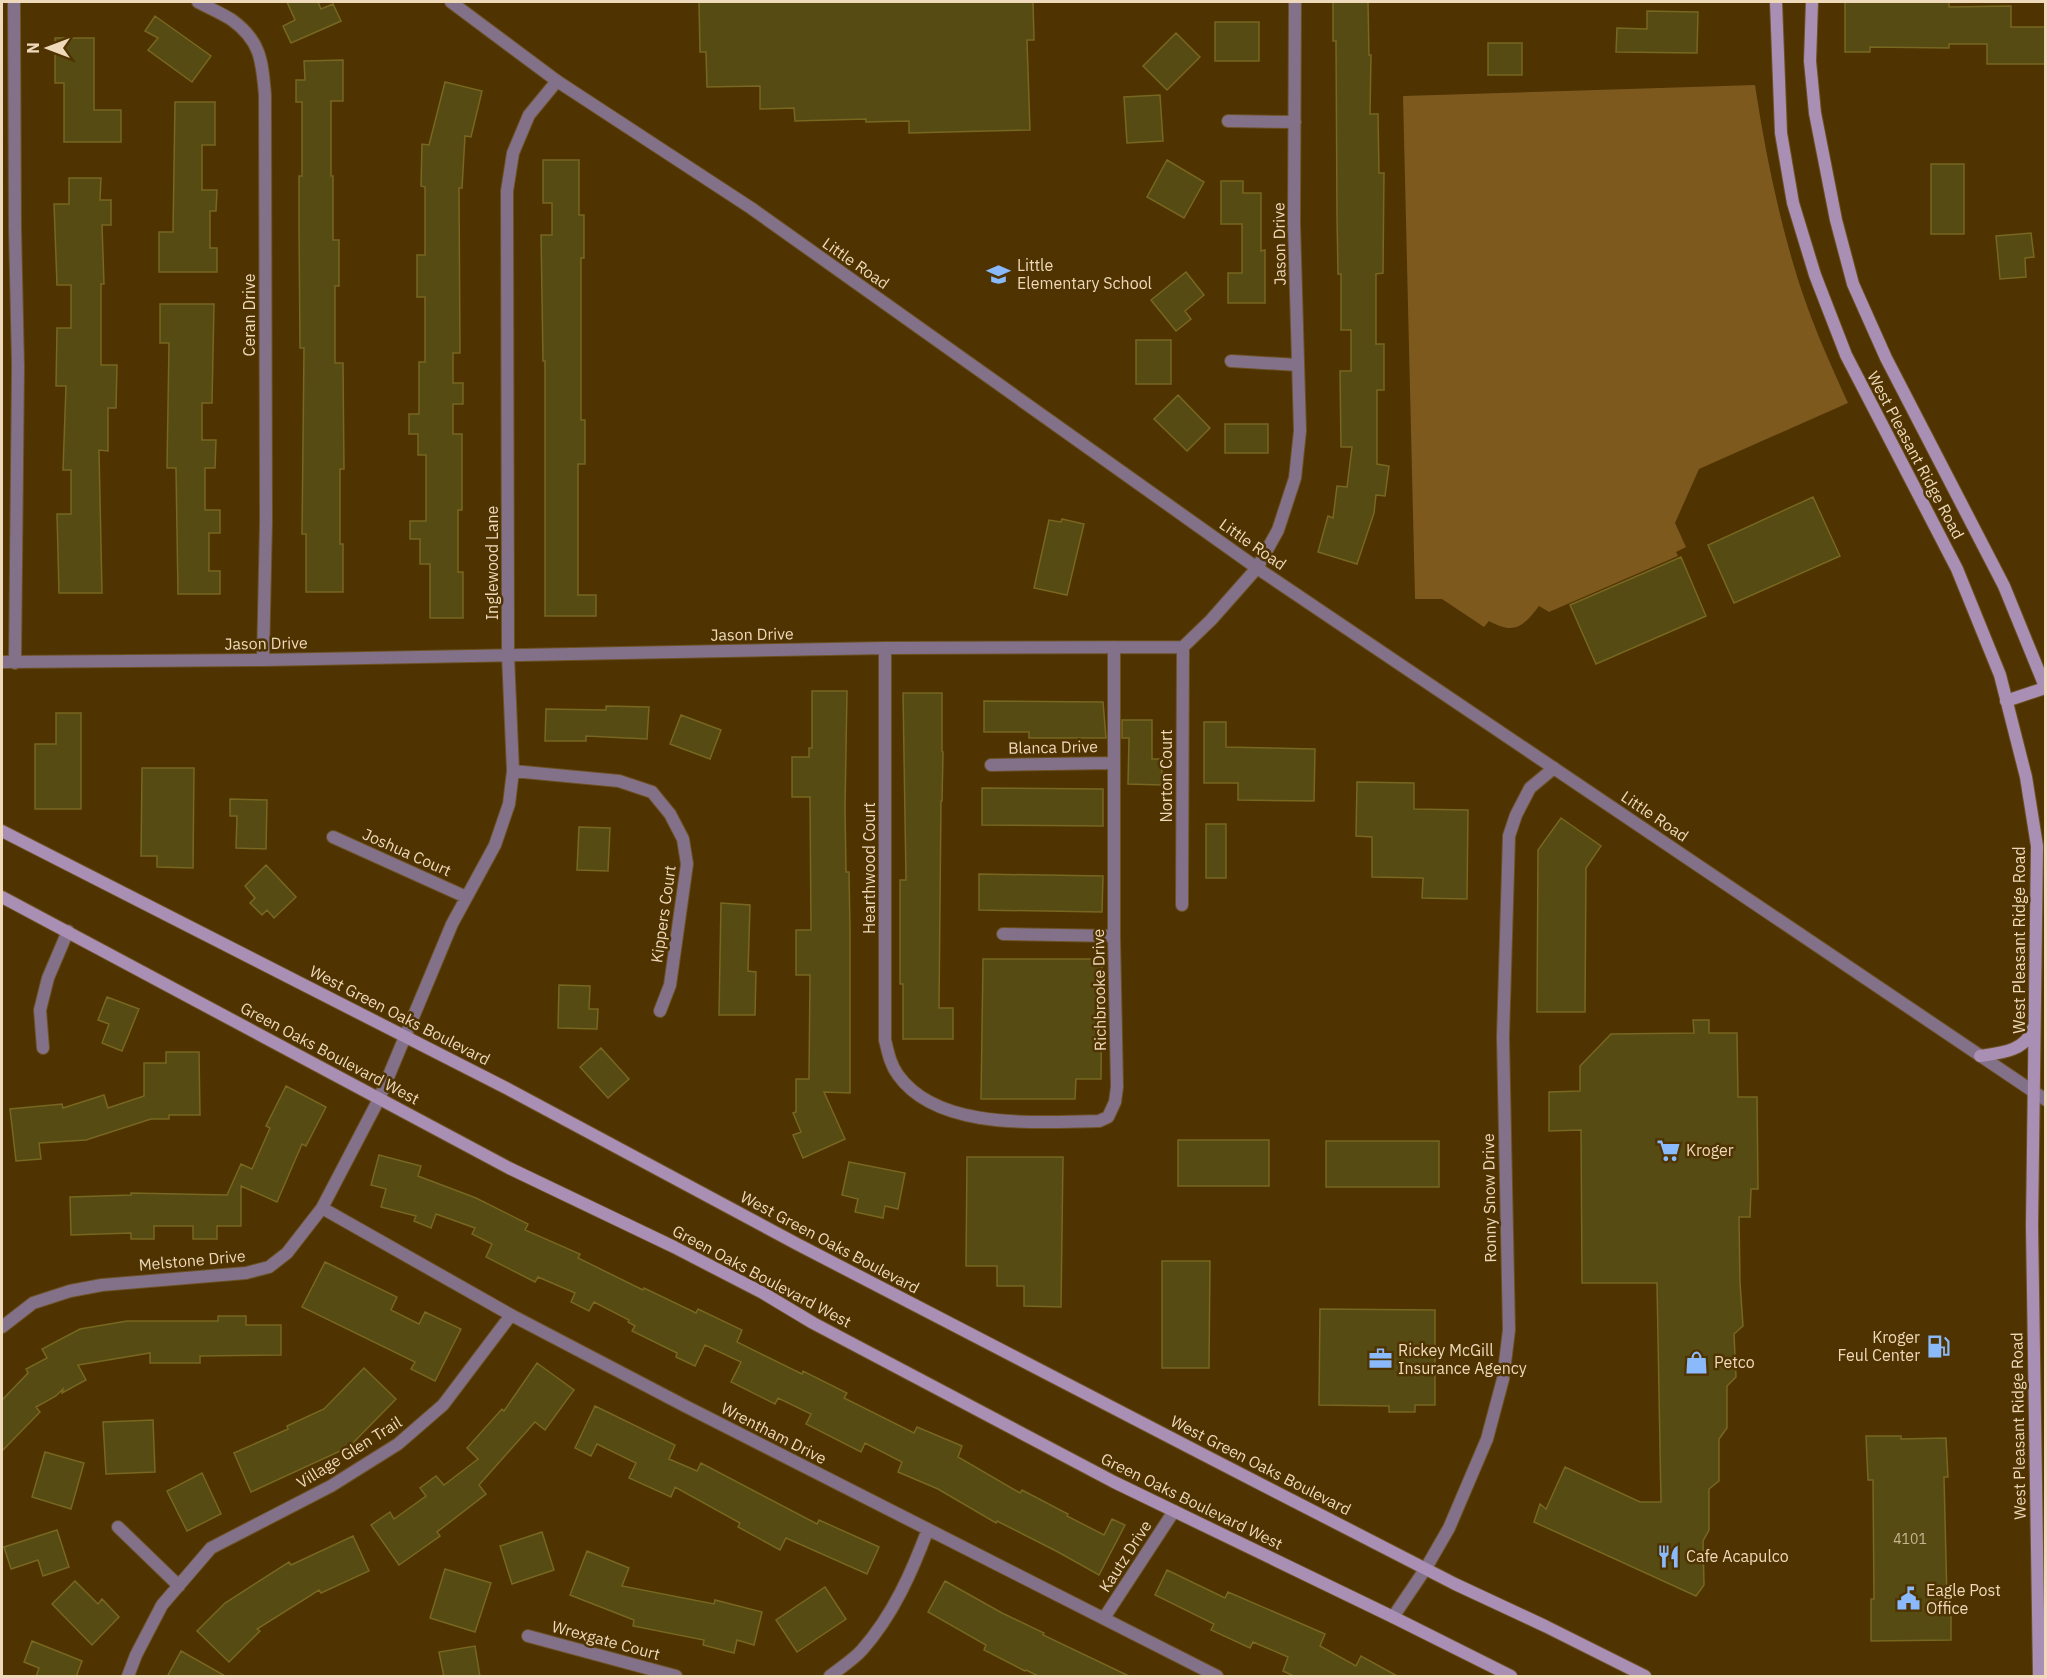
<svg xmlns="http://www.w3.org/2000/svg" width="2047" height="1678" font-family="'IBM Plex Sans',sans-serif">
<rect width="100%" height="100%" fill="#4f3300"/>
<path fill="#7d591e" d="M1755,85C1764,145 1776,205 1793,263C1807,312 1827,357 1848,403L1699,469L1675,523L1686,547L1676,552L1678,556L1549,612L1539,606C1523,627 1514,635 1489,621L1484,627L1442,599H1415L1403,96Z"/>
<path fill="#574b14" stroke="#776720" stroke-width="1.5" d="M287,2H318L321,9L333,4L341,21L291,43L283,26L295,20Z
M699,2H1033L1034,40H1027L1030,130L909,133V121L866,122V119L795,121L794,108L760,109V86L707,87L706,52H700Z
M1333,2H1368L1369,55H1371L1370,114H1378L1379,173H1384L1383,273L1376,274V344H1384V390H1377V464L1389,466L1385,496L1376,495L1374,513L1357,564L1318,552L1328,516L1333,518L1337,486L1347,487L1352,447H1341L1340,371H1351V330H1341V274H1338L1337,216L1336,41H1333Z
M1845,2H1949V7L2011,6V27H2046V64H1987V44H1949V48L1870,47V52H1845Z
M1647,11L1698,12L1697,53L1616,52L1617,28L1647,29Z
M155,16L211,56L192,82L148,50L158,38L145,31Z
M1215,22H1259V61H1215Z
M1176,33L1200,57L1167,90L1143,66Z
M55,38H94V110H121V142H64V83H55Z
M1488,43H1522V75H1488Z
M343,60V101H331V176H333V240H339V286H335V363H343L344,469H340V544H343V592H306V534H302L304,348H300L299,226V176H302V102H296V80H305L304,61Z
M445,82L482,91L471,137L465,136L462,188H459L460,353H453V383H463V404H453V434H462V510H458V572H463V618H430V564H420V539H410V521H426V455H418V434H409V414H419V362H425V297H417V255H425V187L421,186L422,144L429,145Z
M1160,95L1163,141L1127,143L1124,97Z
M175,102H215V145H202V190H217L216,211H210V248H217V272H159V232H173Z
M543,160H579V215H584V258H581V420H585V464H578V595H596V616H545V361H543L541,235H552V203H543Z
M1167,160L1204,182L1184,218L1147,197Z
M1931,164H1964V234H1931Z
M69,178H101L100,200H111V225H102L104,284H101V365H117L116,408H108V451L99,450L102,593H59L57,514H71V470H63L66,386H56L57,328H71V285H57L54,204H69Z
M1221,181H1243V193H1261V251L1265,250V303H1228V273H1242V224H1221Z
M2031,233L2034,257L2025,258L2026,277L2000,279L1996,236Z
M1186,272L1204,295L1185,311L1191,319L1176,331L1151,300Z
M160,304H214L212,403H202V440H216L215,468H205V510H220V533H209V571H220V594H178L176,468H167L169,343H160Z
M1136,340H1171V384H1136Z
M1178,395L1210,428L1187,451L1154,419Z
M1225,424H1268V453H1225Z
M1813,497L1840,556L1734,603L1708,545Z
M1062,519L1084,524L1067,595L1034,588L1049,520L1061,522Z
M1681,557L1706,616L1596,664L1570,605Z
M812,691H847L845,808L846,872H849L850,930V1093L824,1092L845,1139L803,1158L793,1135L801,1132L793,1113L796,1112V1079H809L810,975H796V930H811L810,797H792V757H809V748H812Z
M903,693H942V751L943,752L942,801H941L939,1008H953V1039H903V984H900V880H906Z
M984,701L1103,702L1106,738H1029V732H984Z
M606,706L649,707L647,739L586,736V741H545L546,709L606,710Z
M56,713H81V809H35V744H56Z
M681,715L721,730L710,759L670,744Z
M1122,720H1152V759H1162V785L1128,784L1129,738H1122Z
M1204,722H1226V747L1315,749L1314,801L1238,800V783H1204Z
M142,768H194L193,868L157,867V856H141Z
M1357,782L1414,783V809L1468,810L1467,899L1422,898L1423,878L1372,877V837L1356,836Z
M982,788L1103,789V826L982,825Z
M230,799L267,800L266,849L236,848L237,816H230Z
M1561,818L1601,846L1586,868L1585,1012H1537L1538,850Z
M1206,824H1226V878H1206Z
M579,827L610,828L608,871L577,870Z
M266,865L296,897L274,918L267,910L262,915L250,903L255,898L245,886Z
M979,874L1103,876L1102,912L979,910Z
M721,903L750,905L748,971L756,972L755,1015H719Z
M983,959H1102L1101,1079H1076L1075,1099H981Z
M559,985L590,986L589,1009H598L597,1029L558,1028Z
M107,997L139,1009L122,1051L102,1043L109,1024L98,1020Z
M1693,1020H1709V1033H1737L1738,1097H1757L1758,1189H1751L1750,1217H1739L1740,1282L1743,1326L1734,1334L1736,1377L1727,1386V1428L1719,1439V1481L1709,1489V1530L1703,1541L1704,1585L1696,1596L1534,1522L1540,1504L1546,1509L1565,1467L1640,1502H1661L1657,1283H1582L1581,1130L1549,1131V1092L1580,1091V1066L1611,1034L1694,1033Z
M601,1048L629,1079L608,1098L580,1067Z
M166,1052H199L200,1115H169V1119H151L86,1140L39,1143L41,1159L16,1161L10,1109L62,1104L63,1108L104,1095L108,1108L144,1096V1063H166Z
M286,1086L326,1107L306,1146L302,1144L277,1202L241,1186V1226H217V1239H193V1226H154V1239H131V1233L71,1235L70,1197L131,1195V1193L227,1195L241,1164L252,1169L270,1128L266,1126Z
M1178,1140H1269V1186H1178Z
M1326,1141H1439V1187H1326Z
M379,1155L421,1166L418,1176L476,1198L528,1224L525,1230L580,1254L578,1258L643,1290L644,1288L696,1313L698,1309L742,1330L737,1342L802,1374L803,1371L847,1393L844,1398L914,1433L917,1427L962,1446L958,1457L1020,1493L1022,1490L1068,1514L1067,1516L1104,1535L1112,1519L1125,1525L1099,1575L1058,1552L997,1521L996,1523L938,1489L898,1472L902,1462L865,1443L861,1452L806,1424L811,1414L778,1398L775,1404L731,1382L741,1362L705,1345L695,1366L676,1357L677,1353L632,1331L635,1326L628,1322L629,1320L594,1302L589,1311L571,1302L575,1293L538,1277L535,1282L486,1257L492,1244L472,1234L475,1228L436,1214L431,1228L414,1221L416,1216L381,1207L386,1189L371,1185Z
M967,1157H1063L1061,1307L1024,1306V1286H997V1266H966Z
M849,1162L905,1173L898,1209L885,1206L883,1218L855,1212L858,1199L842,1195Z
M1162,1261H1210L1209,1368H1162Z
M325,1262L397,1297L391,1310L419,1324L425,1312L461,1329L435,1381L411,1369L415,1362L302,1307Z
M1320,1309L1435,1310V1405H1415V1412H1389V1406L1319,1405Z
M218,1316H246V1325H281V1355L200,1356V1363H150V1353L78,1365L86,1380L62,1393L63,1389L56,1396L36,1407L40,1412L2,1451V1400L28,1373L26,1369L47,1358L42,1349L80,1329L127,1321H218Z
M537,1363L574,1390L545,1430L535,1422L479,1485L486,1494L437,1532L440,1536L399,1565L371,1525L390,1512L394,1519L426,1496L420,1488L436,1476L444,1485L478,1459L467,1448L502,1409L504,1411Z
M364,1368L396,1399L349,1447L251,1492L234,1453L288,1429L287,1426L324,1409Z
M595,1406L675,1445L669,1459L697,1471L701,1463L817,1524L819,1520L879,1547L867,1574L786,1538L780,1550L738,1527L740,1523L675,1487L671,1497L629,1478L636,1463L597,1444L591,1456L575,1448Z
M153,1420L155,1472L106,1474L103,1422Z
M1866,1436H1901V1439L1946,1438L1948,1477H1944L1947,1600H1951V1640L1871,1641V1599H1874L1873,1480H1868Z
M45,1452L84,1463L71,1509L32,1497Z
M202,1473L221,1514L187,1531L167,1491Z
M57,1530L69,1567L43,1576L38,1560L11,1569L4,1547Z
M542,1532L554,1570L512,1584L500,1546Z
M353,1536L369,1571L321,1593L319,1590L257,1629L260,1631L229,1662L197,1631L225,1603L289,1562L291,1565Z
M587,1551L629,1568L622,1586L714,1604L715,1600L762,1612L754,1645L737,1640L734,1653L703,1645L704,1640L633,1626L634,1620L570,1595Z
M445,1569L491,1583L475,1632L430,1618Z
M1167,1570L1225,1598L1228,1592L1325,1634L1320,1646L1356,1666L1361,1656L1399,1677H1296L1283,1671L1288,1657L1253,1642L1250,1648L1211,1630L1214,1624L1155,1595Z
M75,1581L98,1604L102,1599L119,1617L92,1645L52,1604Z
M945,1581L1002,1613L1044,1633L1043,1635L1131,1677H1040L1026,1670L1025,1671L984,1650L986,1645L928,1612Z
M825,1587L846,1619L797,1652L776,1620Z
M32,1641L82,1661L76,1677H36L39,1668L24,1662Z
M475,1646L480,1677H444L439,1652Z
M181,1651L227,1677H167Z"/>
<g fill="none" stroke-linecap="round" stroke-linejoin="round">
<defs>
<path id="minor" d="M14,2L15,228L18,366L15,663
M198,2C209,8 221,13 232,20C261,41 262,61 265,95L266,522L263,660
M1228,121L1295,122
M1231,361L1298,365
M885,648V1040C888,1052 890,1064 898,1075C938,1131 1038,1122 1099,1121L1108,1117L1115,1102L1117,1087L1114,936V647
M2,662L263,660L885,648L1183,647L1211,620L1257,568L1278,530L1295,478L1300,431L1294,223L1295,2
M991,765L1114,763
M513,771L619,781L652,792L670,814L683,839L687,864L670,985L660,1011
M333,837L466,897
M1182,905L1183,647
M1003,934L1114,936
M43,1048L40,1010L48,978L68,931
M322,1208L511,1315L685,1406L1217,1676
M2,1327L33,1303L70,1291L102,1285L246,1273L269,1267L287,1253L322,1208L379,1099L452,924L495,845L509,804L513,771L508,655L507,191L513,153L529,115L557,81
M118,1527L179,1586
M1393,1617L1426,1568L1449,1528L1487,1439L1503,1379L1509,1330L1503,1037L1509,836L1516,815L1530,788L1554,768
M1104,1618L1174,1511
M528,1636L676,1676
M128,1676L136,1655L162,1605L211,1548L331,1486L398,1444L443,1405L511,1315
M830,1676C840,1668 853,1660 862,1650C893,1615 912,1572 928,1529"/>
<path id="tertiary" d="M451,2L557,81L751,208L1257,568L2046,1100"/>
<path id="secondary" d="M1776,2L1781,133L1793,203L1815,275L1846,355L1957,569L2000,675L2026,777L2037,846L2032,1226L2039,1676
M1812,2L1810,61L1815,113L1836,220L1853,284L1886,358L2004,586L2046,689
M2006,701L2045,688
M2,831L508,1089L797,1244L1208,1457L1455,1584L1545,1626L1645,1676
M2,897L509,1168L674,1247L763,1293L813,1323L1114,1482L1393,1617L1511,1676
M1980,1056C2001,1053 2026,1051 2033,1028"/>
</defs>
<use href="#minor" stroke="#6c5122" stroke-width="14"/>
<use href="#tertiary" stroke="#6c5122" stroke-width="14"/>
<use href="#secondary" stroke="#6c5122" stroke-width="14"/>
<use href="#minor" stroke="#827189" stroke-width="12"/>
<use href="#tertiary" stroke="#827189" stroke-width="12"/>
<use href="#secondary" stroke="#aa8fb5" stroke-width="12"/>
</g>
<defs>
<symbol id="school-bare" viewBox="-9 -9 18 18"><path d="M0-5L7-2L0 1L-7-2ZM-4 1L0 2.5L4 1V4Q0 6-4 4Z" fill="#8abafc" stroke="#4f3300" stroke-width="2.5" paint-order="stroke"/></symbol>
<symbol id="supermarket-bare" viewBox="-9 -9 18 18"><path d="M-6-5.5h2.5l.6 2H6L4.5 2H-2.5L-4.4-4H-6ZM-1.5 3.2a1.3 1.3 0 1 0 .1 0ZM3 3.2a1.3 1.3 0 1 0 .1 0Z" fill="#8abafc" stroke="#4f3300" stroke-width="2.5" paint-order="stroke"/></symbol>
<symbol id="fuel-bare" viewBox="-9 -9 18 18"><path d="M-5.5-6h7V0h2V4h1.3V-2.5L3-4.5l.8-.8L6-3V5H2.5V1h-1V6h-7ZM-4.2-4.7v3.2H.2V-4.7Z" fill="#8abafc" stroke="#4f3300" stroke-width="2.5" paint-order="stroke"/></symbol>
<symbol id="office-bare" viewBox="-9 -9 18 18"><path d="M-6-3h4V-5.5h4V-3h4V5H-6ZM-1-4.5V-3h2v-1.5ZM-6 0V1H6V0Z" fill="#8abafc" stroke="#4f3300" stroke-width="2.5" paint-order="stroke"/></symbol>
<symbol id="shop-bare" viewBox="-9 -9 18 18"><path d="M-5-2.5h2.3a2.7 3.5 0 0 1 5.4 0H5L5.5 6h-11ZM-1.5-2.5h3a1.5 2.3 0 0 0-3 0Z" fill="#8abafc" stroke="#4f3300" stroke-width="2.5" paint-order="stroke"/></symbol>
<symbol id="restaurant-bare" viewBox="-9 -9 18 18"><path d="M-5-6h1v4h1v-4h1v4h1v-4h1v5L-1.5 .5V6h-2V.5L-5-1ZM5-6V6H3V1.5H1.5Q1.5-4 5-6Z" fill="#8abafc" stroke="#4f3300" stroke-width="2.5" paint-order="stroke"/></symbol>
<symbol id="civic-bare" viewBox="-9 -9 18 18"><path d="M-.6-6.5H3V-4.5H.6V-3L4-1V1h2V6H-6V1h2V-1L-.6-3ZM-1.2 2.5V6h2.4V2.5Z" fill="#8abafc" stroke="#4f3300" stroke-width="2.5" paint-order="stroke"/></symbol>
</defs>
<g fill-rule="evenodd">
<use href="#school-bare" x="982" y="258" width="33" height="33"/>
<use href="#supermarket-bare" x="1652" y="1134" width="33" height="33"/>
<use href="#fuel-bare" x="1922" y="1330" width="33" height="33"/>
<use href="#office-bare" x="1364" y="1342" width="33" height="33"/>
<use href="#shop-bare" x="1680" y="1346" width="33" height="33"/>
<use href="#restaurant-bare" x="1652" y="1540" width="33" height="33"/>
<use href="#civic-bare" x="1892" y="1582" width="33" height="33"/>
</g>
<g text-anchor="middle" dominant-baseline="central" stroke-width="5" stroke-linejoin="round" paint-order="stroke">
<g font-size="14" fill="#c8b691">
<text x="1910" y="1539">4101</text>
</g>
<g font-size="16" fill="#eed9bb" stroke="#4f3300">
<text transform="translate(1279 244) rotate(-91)">Jason Drive</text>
<text transform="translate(856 263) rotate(35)">Little Road</text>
<text transform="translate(249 315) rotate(-90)">Ceran Drive</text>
<text transform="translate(1916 455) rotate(62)">West Pleasant Ridge Road</text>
<text transform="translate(1253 544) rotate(35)">Little Road</text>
<text transform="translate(492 563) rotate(-90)">Inglewood Lane</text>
<text transform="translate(752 634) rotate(-1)">Jason Drive</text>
<text transform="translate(266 643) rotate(-1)">Jason Drive</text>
<text transform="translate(1053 747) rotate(-1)">Blanca Drive</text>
<text transform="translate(1166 776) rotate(-90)">Norton Court</text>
<text transform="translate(1655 816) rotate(34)">Little Road</text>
<text transform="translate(407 852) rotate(24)">Joshua Court</text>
<text transform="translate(869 868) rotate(-90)">Hearthwood Court</text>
<text transform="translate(663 914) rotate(-82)">Kippers Court</text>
<text transform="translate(2019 940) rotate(-90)">West Pleasant Ridge Road</text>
<text transform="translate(1099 990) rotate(-91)">Richbrooke Drive</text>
<text transform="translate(400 1015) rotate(27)">West Green Oaks Boulevard</text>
<text transform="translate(330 1053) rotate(28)">Green Oaks Boulevard West</text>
<text transform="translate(1489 1198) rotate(-91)">Ronny Snow Drive</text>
<text transform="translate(830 1242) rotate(28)">West Green Oaks Boulevard</text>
<text transform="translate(192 1260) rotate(-5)">Melstone Drive</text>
<text transform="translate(762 1276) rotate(28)">Green Oaks Boulevard West</text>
<text transform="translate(2018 1426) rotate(-91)">West Pleasant Ridge Road</text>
<text transform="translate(774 1433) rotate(27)">Wrentham Drive</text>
<text transform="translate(349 1452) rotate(-32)">Village Glen Trail</text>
<text transform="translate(1261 1465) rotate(27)">West Green Oaks Boulevard</text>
<text transform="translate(1192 1501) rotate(26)">Green Oaks Boulevard West</text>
<text transform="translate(1125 1556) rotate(-57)">Kautz Drive</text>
<text transform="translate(606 1640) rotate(15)">Wrexgate Court</text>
</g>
<g font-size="16" fill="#eed9bb" stroke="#4f3300" text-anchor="start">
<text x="1017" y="265">Little<tspan x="1017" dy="18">Elementary School</tspan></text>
<text x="1686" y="1150">Kroger</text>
<text x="1920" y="1337" text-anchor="end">Kroger<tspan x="1920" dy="18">Feul Center</tspan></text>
<text x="1398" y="1350">Rickey McGill<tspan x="1398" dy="18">Insurance Agency</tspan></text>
<text x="1714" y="1362">Petco</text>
<text x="1686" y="1556">Cafe Acapulco</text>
<text x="1926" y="1590">Eagle Post<tspan x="1926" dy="18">Office</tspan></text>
</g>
</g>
<rect width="2047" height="1678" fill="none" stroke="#eed9bb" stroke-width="6"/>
<g transform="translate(48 48) rotate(270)" stroke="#4f3300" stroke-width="4.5" paint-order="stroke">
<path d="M0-4.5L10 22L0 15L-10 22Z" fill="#eed9bb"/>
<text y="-9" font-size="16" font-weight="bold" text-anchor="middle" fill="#eed9bb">N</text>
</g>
</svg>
